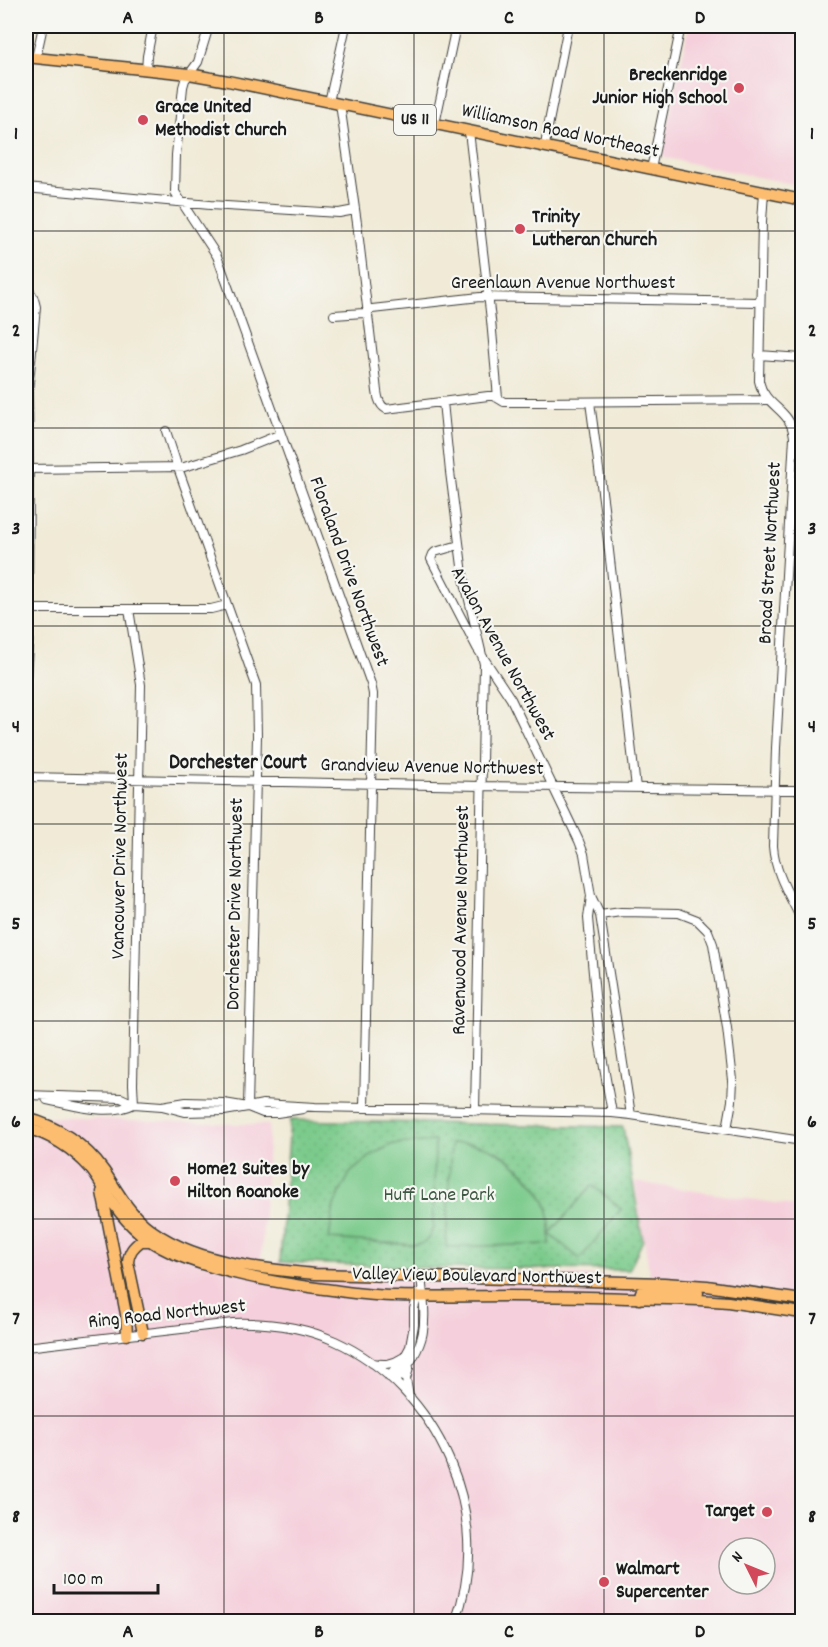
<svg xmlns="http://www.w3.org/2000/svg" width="828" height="1647" font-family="Dekko,sans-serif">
<defs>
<pattern id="grass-dots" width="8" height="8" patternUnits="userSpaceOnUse" patternTransform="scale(1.5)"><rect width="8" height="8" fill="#7ccb8c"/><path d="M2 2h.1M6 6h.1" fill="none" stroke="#6bae78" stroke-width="1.8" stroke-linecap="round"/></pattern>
</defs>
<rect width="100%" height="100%" fill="#f6f6f2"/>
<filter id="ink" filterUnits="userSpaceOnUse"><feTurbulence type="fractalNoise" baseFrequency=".0167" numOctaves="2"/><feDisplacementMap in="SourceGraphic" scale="12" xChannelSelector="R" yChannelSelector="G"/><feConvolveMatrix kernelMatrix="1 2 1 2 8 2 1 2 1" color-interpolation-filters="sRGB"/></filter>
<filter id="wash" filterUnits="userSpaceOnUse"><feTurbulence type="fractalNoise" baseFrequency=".008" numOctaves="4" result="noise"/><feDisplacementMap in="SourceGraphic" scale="24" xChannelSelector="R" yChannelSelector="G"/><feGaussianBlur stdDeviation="1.35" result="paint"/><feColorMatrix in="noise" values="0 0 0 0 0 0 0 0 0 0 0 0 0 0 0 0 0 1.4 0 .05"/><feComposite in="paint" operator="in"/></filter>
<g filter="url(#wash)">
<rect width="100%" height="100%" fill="#f0ead6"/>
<path fill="#f5cfdb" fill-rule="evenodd" d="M689,26H802V186L666,158L663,155L662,151Z
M26,1110L48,1117L269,1125L261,1260L319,1269L650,1277L635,1182L802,1207V1621L26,1622ZM729,1548H765V1584H729Z"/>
<path fill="url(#grass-dots)" stroke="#4c7454" stroke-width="1.5" d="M290,1120L623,1127L643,1240L629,1270L431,1268L280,1262Z"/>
<path fill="#7ccb8c" stroke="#4c7454" stroke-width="1.5" d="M435,1141L433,1227L430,1236L424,1243L415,1245L329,1239L334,1205L350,1173L372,1155L393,1144Z
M451,1143C467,1143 483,1144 497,1152C515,1162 544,1190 548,1211C551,1222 550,1234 550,1244L446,1247Z
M592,1185L621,1209L580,1259L550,1234Z"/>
</g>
<g filter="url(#ink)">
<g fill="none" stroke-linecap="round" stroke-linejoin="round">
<defs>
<path id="minor" d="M209,26L198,62L185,80L183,87L176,155L175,192L217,256L371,684L373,694L364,1108
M36,58L43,26
M146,70L147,56L153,26
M329,102L346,26
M340,104L357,223L376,382C377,391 377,404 386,409L488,396H494L504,402H536L769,400
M435,124L456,26
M469,131L491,320L498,398
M545,147L547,132L568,26
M651,169L681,26
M26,188L210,205L322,212L339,213L355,210
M764,192L762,221L759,381C765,408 791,408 794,437L776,748L773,846C775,874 790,896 802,921
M26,289C33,293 34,299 36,307L28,393L29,469L28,600L30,615L26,679
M334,315L364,313L372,309L480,297L760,302
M759,355L802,358
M443,402L450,472L463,574L484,664L475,1111
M590,402L604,507L636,788
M166,431L178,468L256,685L257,736L248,1107
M26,469L184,467L241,450L281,434
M459,545L435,552L433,554L431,559L477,648L511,699L579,841L584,854L591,896L600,915L631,1115
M26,609H211L227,605
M129,609L141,685L133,1084L134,1104
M26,777L481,786L802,790
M591,896L588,918L595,995L600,1045L612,1113
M600,915L621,912L679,913L697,920L708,931L713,944L727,1028L733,1080L732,1101L727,1129
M26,1095L121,1098L134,1104L162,1106L185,1112L224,1111L248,1107L263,1113H277L303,1109
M47,1100C73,1105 109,1117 134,1104
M162,1106L186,1102L224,1103L248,1107L263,1104L315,1107L612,1113L631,1115L802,1141
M26,1347L233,1323C267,1322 304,1327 335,1341C438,1388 496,1515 455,1622
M372,1363C384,1365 392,1365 402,1358
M409,1368L406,1379L409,1397
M389,1377L404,1358L410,1347L414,1325V1309L418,1293
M395,1382C428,1344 427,1326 421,1277"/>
<path id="major" d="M26,57L189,74L228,81L802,200
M26,1118C56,1125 86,1145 104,1171C117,1190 127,1210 145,1225C189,1262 260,1269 315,1274L664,1283L707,1286L802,1300
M26,1128C51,1135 73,1149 90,1168C100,1180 106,1194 115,1206C129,1226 148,1242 170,1252C218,1273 272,1282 324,1289C348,1292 371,1296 396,1296C433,1297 471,1296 509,1296C572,1296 636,1298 699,1300L728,1302L802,1313
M102,1192L126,1314L127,1335
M639,1299L641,1292L645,1290L698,1293
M143,1333L128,1262C129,1252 133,1247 141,1241H150"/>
</defs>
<use href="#minor" stroke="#3c3b38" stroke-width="10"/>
<use href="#major" stroke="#3c3b38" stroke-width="13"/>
<use href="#minor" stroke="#fff" stroke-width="8"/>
<use href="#major" stroke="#fcbd6f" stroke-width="10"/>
</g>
</g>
<path fill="none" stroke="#1c1c1c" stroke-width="1.5" stroke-opacity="0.55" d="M224,26V1622M414,26V1622M604,26V1622M26,231H802M26,428H802M26,626H802M26,824H802M26,1021H802M26,1219H802M26,1416H802"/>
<g fill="#d1495b" stroke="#f6f6f2" stroke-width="2">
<circle cx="739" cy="88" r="6"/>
<circle cx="143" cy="120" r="6"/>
<circle cx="520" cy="229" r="6"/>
<circle cx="175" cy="1181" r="6"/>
<circle cx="767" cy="1512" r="6"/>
<circle cx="604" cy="1582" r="6"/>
</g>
<g text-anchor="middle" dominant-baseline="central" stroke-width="4.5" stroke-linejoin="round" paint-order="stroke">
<rect fill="#f6f6f2" stroke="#5d5d5c" stroke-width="1.5" x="394" y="105" width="42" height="30" rx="4.5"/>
<g font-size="18" font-weight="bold" fill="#1c1c1c">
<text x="415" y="120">US 11</text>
</g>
<g font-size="20" font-weight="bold" fill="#1c1c1c" stroke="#f6f6f2" text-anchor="start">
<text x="727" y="76" text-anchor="end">Breckenridge<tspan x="727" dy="23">Junior High School</tspan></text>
<text x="155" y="108">Grace United<tspan x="155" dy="23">Methodist Church</tspan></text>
<text x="532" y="218">Trinity<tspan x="532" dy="23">Lutheran Church</tspan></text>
<text x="187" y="1170">Home2 Suites by<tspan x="187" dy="23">Hilton Roanoke</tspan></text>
<text x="755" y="1512" text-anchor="end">Target</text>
<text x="616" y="1570">Walmart<tspan x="616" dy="23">Supercenter</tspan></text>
</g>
<g font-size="20" fill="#1c1c1c" stroke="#f6f6f2">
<text transform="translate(560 132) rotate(12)">Williamson Road Northeast</text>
<text x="563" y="284">Greenlawn Avenue Northwest</text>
<text transform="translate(771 553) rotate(-87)">Broad Street Northwest</text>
<text transform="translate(348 572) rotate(70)">Floraland Drive Northwest</text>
<text transform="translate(502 654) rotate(61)">Avalon Avenue Northwest</text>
<text transform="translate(432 768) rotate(1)">Grandview Avenue Northwest</text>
<text transform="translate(121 856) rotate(-89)">Vancouver Drive Northwest</text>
<text transform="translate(236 904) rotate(-89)">Dorchester Drive Northwest</text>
<text transform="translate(462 920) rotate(-89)">Ravenwood Avenue Northwest</text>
<text transform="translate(477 1277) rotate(1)">Valley View Boulevard Northwest</text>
<text transform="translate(167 1315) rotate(-6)">Ring Road Northwest</text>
</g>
<g font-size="20" fill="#3e5943" stroke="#f6f6f2">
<text x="439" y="1196">Huff Lane Park</text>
</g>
<g font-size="21" font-weight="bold" fill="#1c1c1c" stroke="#f6f6f2">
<text x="238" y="764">Dorchester Court</text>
</g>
</g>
<rect width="828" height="1647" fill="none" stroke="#f6f6f2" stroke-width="66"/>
<g transform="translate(747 1566) rotate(313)"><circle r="28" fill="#f6f6f2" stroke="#9f9f9c" stroke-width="1.5"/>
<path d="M0-4.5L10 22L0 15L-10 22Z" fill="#d1495b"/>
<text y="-9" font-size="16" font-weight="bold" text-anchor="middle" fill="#1c1c1c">N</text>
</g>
<path d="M54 1584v9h104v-9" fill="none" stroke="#1c1c1c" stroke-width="3"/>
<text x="63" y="1584" font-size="18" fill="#1c1c1c" stroke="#f6f6f2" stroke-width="4.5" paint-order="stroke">100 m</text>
<rect x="33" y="33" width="762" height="1581" fill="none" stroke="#1c1c1c" stroke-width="2"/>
<g font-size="20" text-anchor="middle" font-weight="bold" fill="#1c1c1c">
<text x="128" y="23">A</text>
<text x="319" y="23">B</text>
<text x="509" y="23">C</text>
<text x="700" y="23">D</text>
<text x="16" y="139">1</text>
<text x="812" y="139">1</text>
<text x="16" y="336">2</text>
<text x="812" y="336">2</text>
<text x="16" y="534">3</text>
<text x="812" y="534">3</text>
<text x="16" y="732">4</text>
<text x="812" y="732">4</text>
<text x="16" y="929">5</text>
<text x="812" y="929">5</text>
<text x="16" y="1127">6</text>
<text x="812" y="1127">6</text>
<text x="16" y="1324">7</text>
<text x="812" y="1324">7</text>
<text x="16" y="1522">8</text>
<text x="812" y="1522">8</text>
<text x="128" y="1637">A</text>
<text x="319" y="1637">B</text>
<text x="509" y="1637">C</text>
<text x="700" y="1637">D</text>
</g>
</svg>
